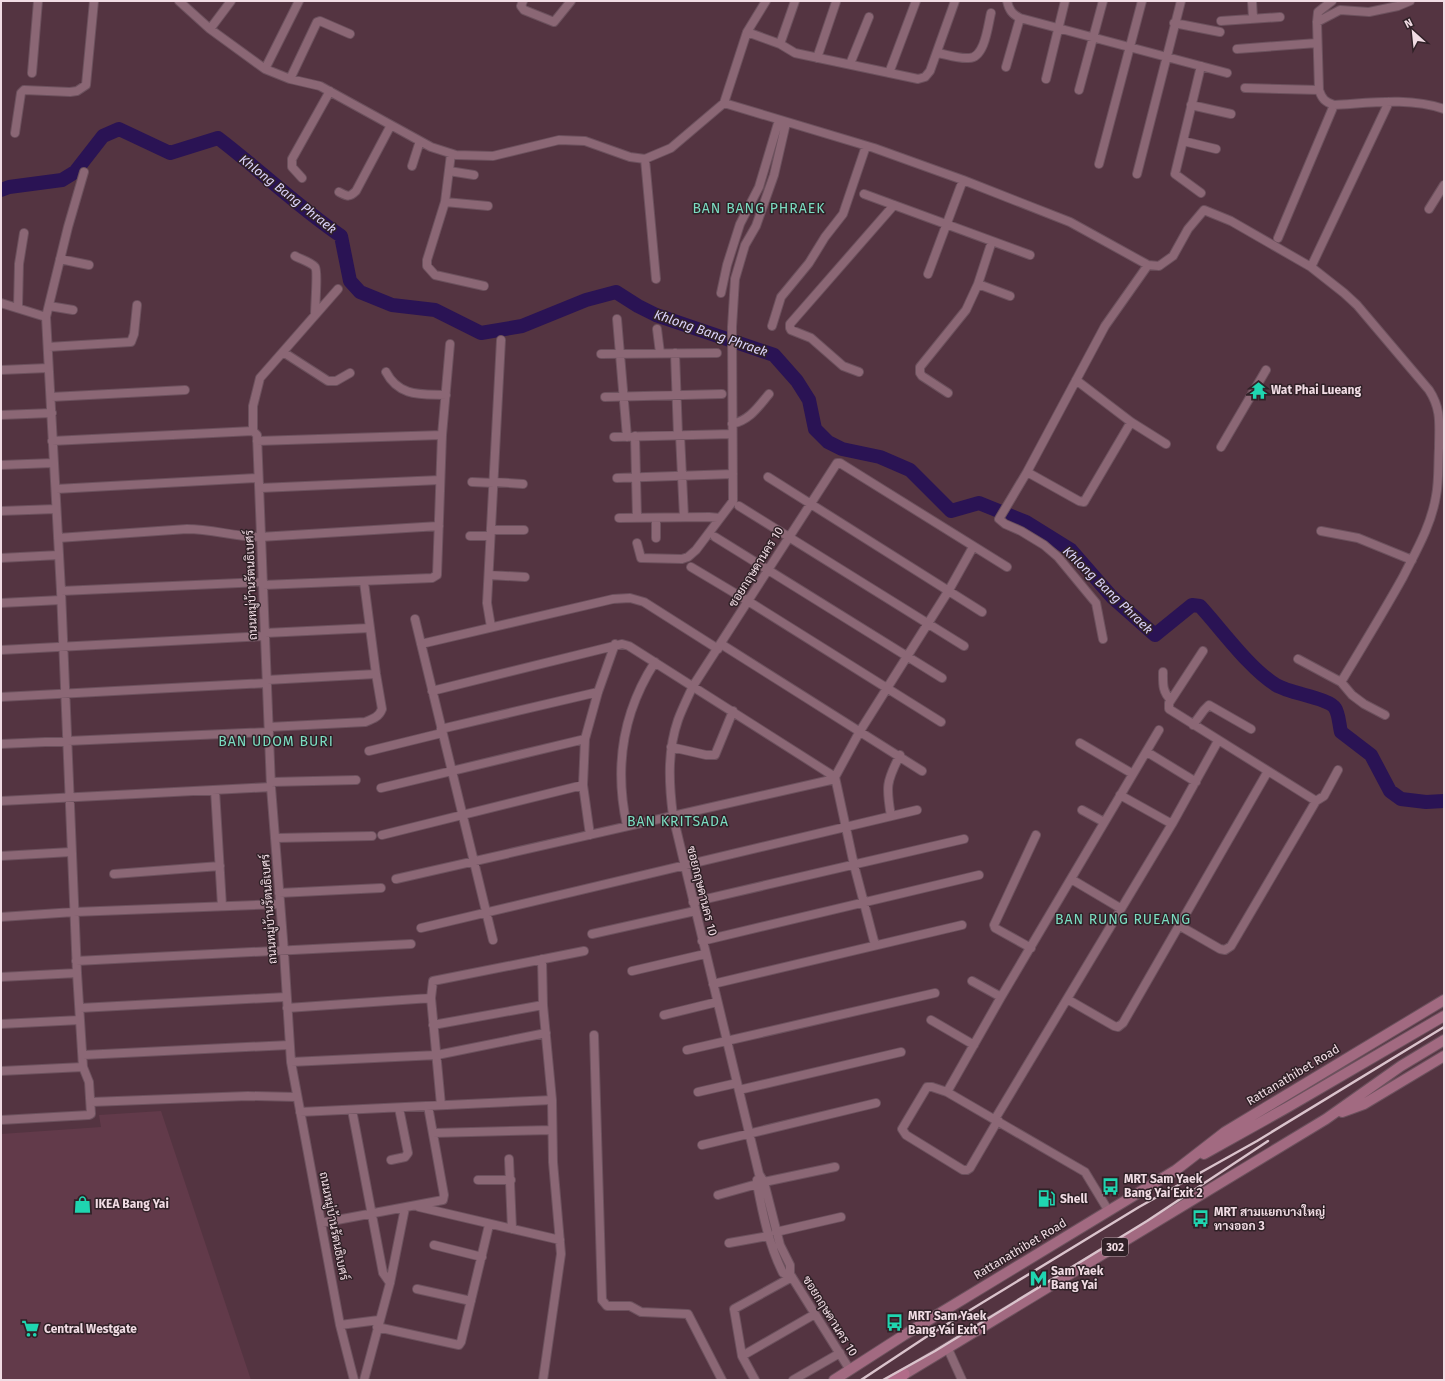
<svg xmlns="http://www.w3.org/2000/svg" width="1445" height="1381" font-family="'Fira Sans',Sarabun,sans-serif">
<rect width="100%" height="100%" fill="#543441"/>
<path fill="#623a4a" d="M161,1111L251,1380H1V1134L101,1127L99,1115Z"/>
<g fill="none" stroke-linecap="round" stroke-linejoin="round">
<path stroke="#2a1354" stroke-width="14" d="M1,190L9,187L62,180L75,172L103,136L119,129L170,153L218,138C260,170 298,207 341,236L350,281L360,292L392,305L435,310L481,333L522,326L586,300L616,292L638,306L656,315L774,355L797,381L809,400L815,429L828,442L842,449L880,457L910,470L951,511L979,503L1026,522L1071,550L1112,597L1155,635L1192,605L1200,606C1222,630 1249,668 1276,685C1291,694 1329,698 1335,708C1339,714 1339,724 1341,732L1371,755L1390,791L1401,799L1426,802L1444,801"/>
<defs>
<path id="minor" d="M179,1L210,29L265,69L290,79L320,86L431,147L456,155L493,156L559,140L585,141L630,157L645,159L671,148L724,103L747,32L766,1
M523,1L521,6L524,10L554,22L571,1
M1007,1C1009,10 1012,14 1020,18L1227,73
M1252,1L1253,18
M1332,1L1318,12L1317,22L1319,90C1322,99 1325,102 1334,105C1370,103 1409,97 1444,109
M1221,21L1280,17
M1317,22L1340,10L1369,12L1398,6L1410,1
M1174,23L1220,32
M210,29L231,1
M747,32L780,44L795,53L918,79L925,77L930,71L955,1
M780,44L795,1
M1237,49L1317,43
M938,53C948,55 959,59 969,58C985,58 988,25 991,13
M817,58L836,2
M850,64L869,17
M1006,67L1020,18
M265,69L299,1
M32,73L38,1
M889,73L916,1
M290,79L317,22L320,21L350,34
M1046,79L1065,1
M1245,88L1319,90
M1079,90L1103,1
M724,103L874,148L963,180L1070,222L1148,265L1159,266L1173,256L1188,229L1204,210L1231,221L1311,267L1344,293L1357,305L1429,390C1442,410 1439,425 1439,448C1438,464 1439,481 1436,496C1431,526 1416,551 1403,577C1383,613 1362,647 1341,682
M1191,105L1231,114
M15,133L21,93L24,90L70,92L77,91L86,85L94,1
M1183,141L1216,149
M451,154L445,202L427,260V266L435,275L484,286
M645,159L656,279
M1099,164L1142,1
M412,166L420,141
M449,171L474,175
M1137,174L1181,1
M302,178L292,167V159L330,91
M339,192C347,196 349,198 356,191L391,125
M1201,193L1175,174L1201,66
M864,194L1030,255
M445,202L488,206
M1429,209L1444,185
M1278,238L1334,105
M295,256C300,259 311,262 315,267C318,271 315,306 315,315
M60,259L89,265
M1311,267L1389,102
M928,274L963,180
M978,284L1010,296
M721,293L727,265L740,224L759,187L779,120
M1,303L46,317L61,591L77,973L83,1067L89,1082L91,1114L89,1115L1,1120
M49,306L73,310
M18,307L19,264L24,233
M46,317L68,227L84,172
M617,319L627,437
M772,326L781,297L809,263L825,237L843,214L866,146
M657,329L660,353
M48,347L131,342L134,334L137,305
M283,352L328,381H336L350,373
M675,353L678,435
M601,354L717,353
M1,370L48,368
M386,372C399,397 421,394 446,395
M859,372L843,366L811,338L791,330L790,328V324L894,205
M1076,380L1131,422L1166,444
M948,393L922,376L920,373V367L966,310L978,284L992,241
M51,397L185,390
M605,397L722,394
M1,415L52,413
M732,424C750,420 758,407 769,394
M253,431L257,435L271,787L284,952L291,1062L340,1325L354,1380
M253,431V406L260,378L338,289
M680,435L684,517
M635,436L637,518
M614,437L732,434
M52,441L253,431
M257,441L442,435
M1221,447L1266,370
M1,465L53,463
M1027,472L1079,501L1084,502L1131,422
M768,477L982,612
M617,478L733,474
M472,482L494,483
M494,482L523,484
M260,488L440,480
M56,489L258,478
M739,506L964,646
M1,511L56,509
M619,518L709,517L720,518
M656,518V538
M491,530H524
M1321,531L1358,538L1412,560
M470,536H490
M715,537L942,678
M58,538L187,529C212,529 236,537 260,537L439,526
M637,543L641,558L682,559L688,557L696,550L733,501L732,327L735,279L745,245L756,226L774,175L786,123
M1,558L59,555
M691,567L748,601L941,722
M489,575L525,577
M263,585L432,578L437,575L442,435L450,344
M61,591L263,582
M1,603L61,600
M415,619L493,940
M491,627L487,603L501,340
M265,633L370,628
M1103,639L1096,603L1058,557L1044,545L1021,531L1005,524L999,519L1027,472L1105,326L1148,265
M421,644L613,599L630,598L644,602L718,649
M721,644L922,771
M1,650L265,636
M1203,651L1169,703V709L1316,801
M1298,659L1341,682L1352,695L1364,704L1385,715
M1163,672C1163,683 1162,692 1171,700
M267,680L376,674
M432,691L622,644L629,646L835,777
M1,697L267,683
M1193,725L1204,710L1209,705L1251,729
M269,727L365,722C373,719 379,717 382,709L376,674L364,582
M441,729L598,692
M1080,743L1133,774
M1,744L269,732
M671,747L706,755H715L733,711
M369,751L442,733
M1147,752L1196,782
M271,782L356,780
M381,788L585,739
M215,790L222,906
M1120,795L1172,824
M1,801L271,787
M1082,810L1104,822
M891,816C886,787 886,782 900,755
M627,826C614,767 622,713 655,662
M382,835L583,785
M590,835L583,785L585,739L598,692L615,644
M276,838L372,836
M1,856L71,852
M114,874L220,866
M396,879L835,779
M1071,879L1120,908
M279,893L381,888
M693,902L964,839
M1,917L74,912L280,904
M1180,926L1220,949L1225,950L1231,946L1316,801L1324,796L1338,770
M421,928L917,810
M592,934L695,911
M702,941L979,875
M875,945L854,865L835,777L860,731L949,590L973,547
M1031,948L995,928L994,925L1036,835
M542,959L543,1005L552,1100L553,1162L561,1254L543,1380
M76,961L411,944
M632,971L705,954
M1,977L77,973
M972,981L1001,997
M713,984L962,925
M1067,999L1114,1026L1118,1027L1123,1023L1268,771
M80,1008L286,997
M287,1008L431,998
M664,1015L717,1002
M931,1020L974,1045
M1,1024L80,1020
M433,1025L543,1005
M594,1035L602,1300L607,1306H630L641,1312L688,1314L722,1380
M687,1050L935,993
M83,1055L289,1045
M291,1062L437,1055L546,1033
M1,1071L83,1067
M739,1090L901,1052
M698,1092L737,1083
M947,1092L1001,997L1159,730
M91,1102L248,1096L297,1097
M441,1105L431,998L433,981L584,951
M352,1110L383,1273L390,1283
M300,1112L552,1100
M995,1119L1172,824L1218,741
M998,1120L970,1168L967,1170H963L906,1135L902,1129L927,1087H932L947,1092L1085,1172L1108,1210
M433,1133L552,1130
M702,1145L876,1103
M509,1159L512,1229
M391,1160L405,1157L408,1153L399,1108
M478,1180H511
M757,1180V1184C763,1215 769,1245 783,1273L790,1274
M718,1195L764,1182L835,1167
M419,1207L560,1240
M321,1223L443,1200L444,1195L428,1106
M776,1232L841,1217
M729,1243L768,1236
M434,1245L482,1257
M417,1289L471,1301
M340,1325L379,1320
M377,1327L459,1345L461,1342L489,1225
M948,1349L962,1380
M742,1356L815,1314
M850,1370L790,1274V1265L780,1245L764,1182L759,1174L673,816C669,784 667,752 678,720C682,709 688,697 693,686L837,463H840L1007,567
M364,1380L390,1283L405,1208
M755,1380L742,1356L734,1309L792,1277
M793,1380L840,1353"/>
<path id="major" d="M1342,1112L1364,1104L1444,1056
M1204,1154L1288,1107L1444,1016
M898,1378L1326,1119L1401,1066L1444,1040
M834,1380L904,1335L1176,1170L1225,1132L1444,1000"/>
<path id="highway" d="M893,1380L904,1374"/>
</defs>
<use href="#minor" stroke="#6c515d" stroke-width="10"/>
<use href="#major" stroke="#6c515d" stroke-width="12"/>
<use href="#highway" stroke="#6c515d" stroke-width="12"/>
<use href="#minor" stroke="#8b6775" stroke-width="8"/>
<use href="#major" stroke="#a26a81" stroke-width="10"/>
<use href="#highway" stroke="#b16c89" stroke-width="11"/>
<path stroke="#dac3cc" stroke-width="2.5" d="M861,1380L926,1337L1139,1207L1257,1141L1444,1027
M883,1380L935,1351L1147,1221L1268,1141"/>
</g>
<defs>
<symbol id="temple-bare" viewBox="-9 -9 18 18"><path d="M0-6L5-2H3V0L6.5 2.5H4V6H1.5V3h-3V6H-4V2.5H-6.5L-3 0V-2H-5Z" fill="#1fd5b0" stroke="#302127" stroke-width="2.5" paint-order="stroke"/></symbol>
<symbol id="bus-bare" viewBox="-9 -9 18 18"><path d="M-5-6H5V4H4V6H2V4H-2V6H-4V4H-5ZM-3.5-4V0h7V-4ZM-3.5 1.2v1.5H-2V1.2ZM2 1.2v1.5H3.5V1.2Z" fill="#1fd5b0" stroke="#302127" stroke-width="2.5" paint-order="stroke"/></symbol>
<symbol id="fuel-bare" viewBox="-9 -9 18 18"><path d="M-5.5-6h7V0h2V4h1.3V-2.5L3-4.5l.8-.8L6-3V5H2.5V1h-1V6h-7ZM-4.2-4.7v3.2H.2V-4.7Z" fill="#1fd5b0" stroke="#302127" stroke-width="2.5" paint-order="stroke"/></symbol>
<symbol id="shop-bare" viewBox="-9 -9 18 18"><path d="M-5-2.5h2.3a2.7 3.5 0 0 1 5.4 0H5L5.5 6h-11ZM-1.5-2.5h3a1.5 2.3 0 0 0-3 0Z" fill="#1fd5b0" stroke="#302127" stroke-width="2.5" paint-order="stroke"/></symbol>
<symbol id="metro-bare" viewBox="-9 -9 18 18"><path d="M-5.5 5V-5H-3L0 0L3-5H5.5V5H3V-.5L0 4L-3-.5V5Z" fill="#1fd5b0" stroke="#302127" stroke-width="2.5" paint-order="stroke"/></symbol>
<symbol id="supermarket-bare" viewBox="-9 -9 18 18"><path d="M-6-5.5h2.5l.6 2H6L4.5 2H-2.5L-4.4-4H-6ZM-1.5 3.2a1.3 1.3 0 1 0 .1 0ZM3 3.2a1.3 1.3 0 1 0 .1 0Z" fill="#1fd5b0" stroke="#302127" stroke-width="2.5" paint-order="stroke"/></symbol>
</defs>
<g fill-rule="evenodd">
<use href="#temple-bare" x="1246" y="378" width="25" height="25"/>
<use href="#bus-bare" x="1098" y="1174" width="25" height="25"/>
<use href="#fuel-bare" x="1034" y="1186" width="25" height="25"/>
<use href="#shop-bare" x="70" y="1192" width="25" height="25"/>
<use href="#bus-bare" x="1188" y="1206" width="25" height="25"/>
<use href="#metro-bare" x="1026" y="1266" width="25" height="25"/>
<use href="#bus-bare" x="882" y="1310" width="25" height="25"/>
<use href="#supermarket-bare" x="18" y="1316" width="25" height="25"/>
</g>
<g text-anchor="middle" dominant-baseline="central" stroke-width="3" stroke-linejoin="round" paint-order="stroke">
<rect fill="#302127" stroke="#b7a4ab" stroke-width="1" x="1102" y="1238" width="26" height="18" rx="3"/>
<g font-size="11" font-weight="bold" fill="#f1dce4">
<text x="1115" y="1247">302</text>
</g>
<g font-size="12" font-weight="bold" fill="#f1dce4" stroke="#302127" text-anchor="start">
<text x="1271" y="390">Wat Phai Lueang</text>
<text x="1124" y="1179">MRT Sam Yaek<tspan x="1124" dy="14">Bang Yai Exit 2</tspan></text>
<text x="1060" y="1199">Shell</text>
<text x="95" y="1204">IKEA Bang Yai</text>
<text x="1214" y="1212">MRT สามแยกบางใหญ่<tspan x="1214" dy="14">ทางออก 3</tspan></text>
<text x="1051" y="1271">Sam Yaek<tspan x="1051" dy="14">Bang Yai</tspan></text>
<text x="908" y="1316">MRT Sam Yaek<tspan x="908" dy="14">Bang Yai Exit 1</tspan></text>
<text x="44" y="1329">Central Westgate</text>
</g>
<g font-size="12" fill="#f1dce4" stroke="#302127">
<text transform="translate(756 567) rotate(-58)">ซอยกฤษดานคร 10</text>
<text transform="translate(251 585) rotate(-92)">ถนนหมู่บ้านรัตนธิเบศร์</text>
<text transform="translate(702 891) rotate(76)">ซอยกฤษดานคร 10</text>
<text transform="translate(269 909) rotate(-94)">ถนนหมู่บ้านรัตนธิเบศร์</text>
<text transform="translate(1293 1075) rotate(-31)">Rattanathibet Road</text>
<text transform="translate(334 1226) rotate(79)">ถนนหมู่บ้านรัตนธิเบศร์</text>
<text transform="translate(1020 1249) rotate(-31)">Rattanathibet Road</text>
<text transform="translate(830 1316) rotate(58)">ซอยกฤษดานคร 10</text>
</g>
<g font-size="13" font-style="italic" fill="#dad2fa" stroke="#302127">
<text transform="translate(288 194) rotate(38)">Khlong Bang Phraek</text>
<text transform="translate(711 333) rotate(19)">Khlong Bang Phraek</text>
<text transform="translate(1108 590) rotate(44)">Khlong Bang Phraek</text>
</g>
<g font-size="14" letter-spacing="1" fill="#7bdcc1" stroke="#302127">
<text x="759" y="208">BAN BANG PHRAEK</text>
<text x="276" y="741">BAN UDOM BURI</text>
<text x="678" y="821">BAN KRITSADA</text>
<text x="1123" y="919">BAN RUNG RUEANG</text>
</g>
</g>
<rect width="1445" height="1381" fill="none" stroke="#f1dce4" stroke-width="4"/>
<g transform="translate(1413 32) rotate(333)" stroke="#302127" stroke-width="3" paint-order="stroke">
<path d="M0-3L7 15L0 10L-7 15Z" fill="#f1dce4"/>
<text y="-6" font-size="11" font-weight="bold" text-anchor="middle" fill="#f1dce4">N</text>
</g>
</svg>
